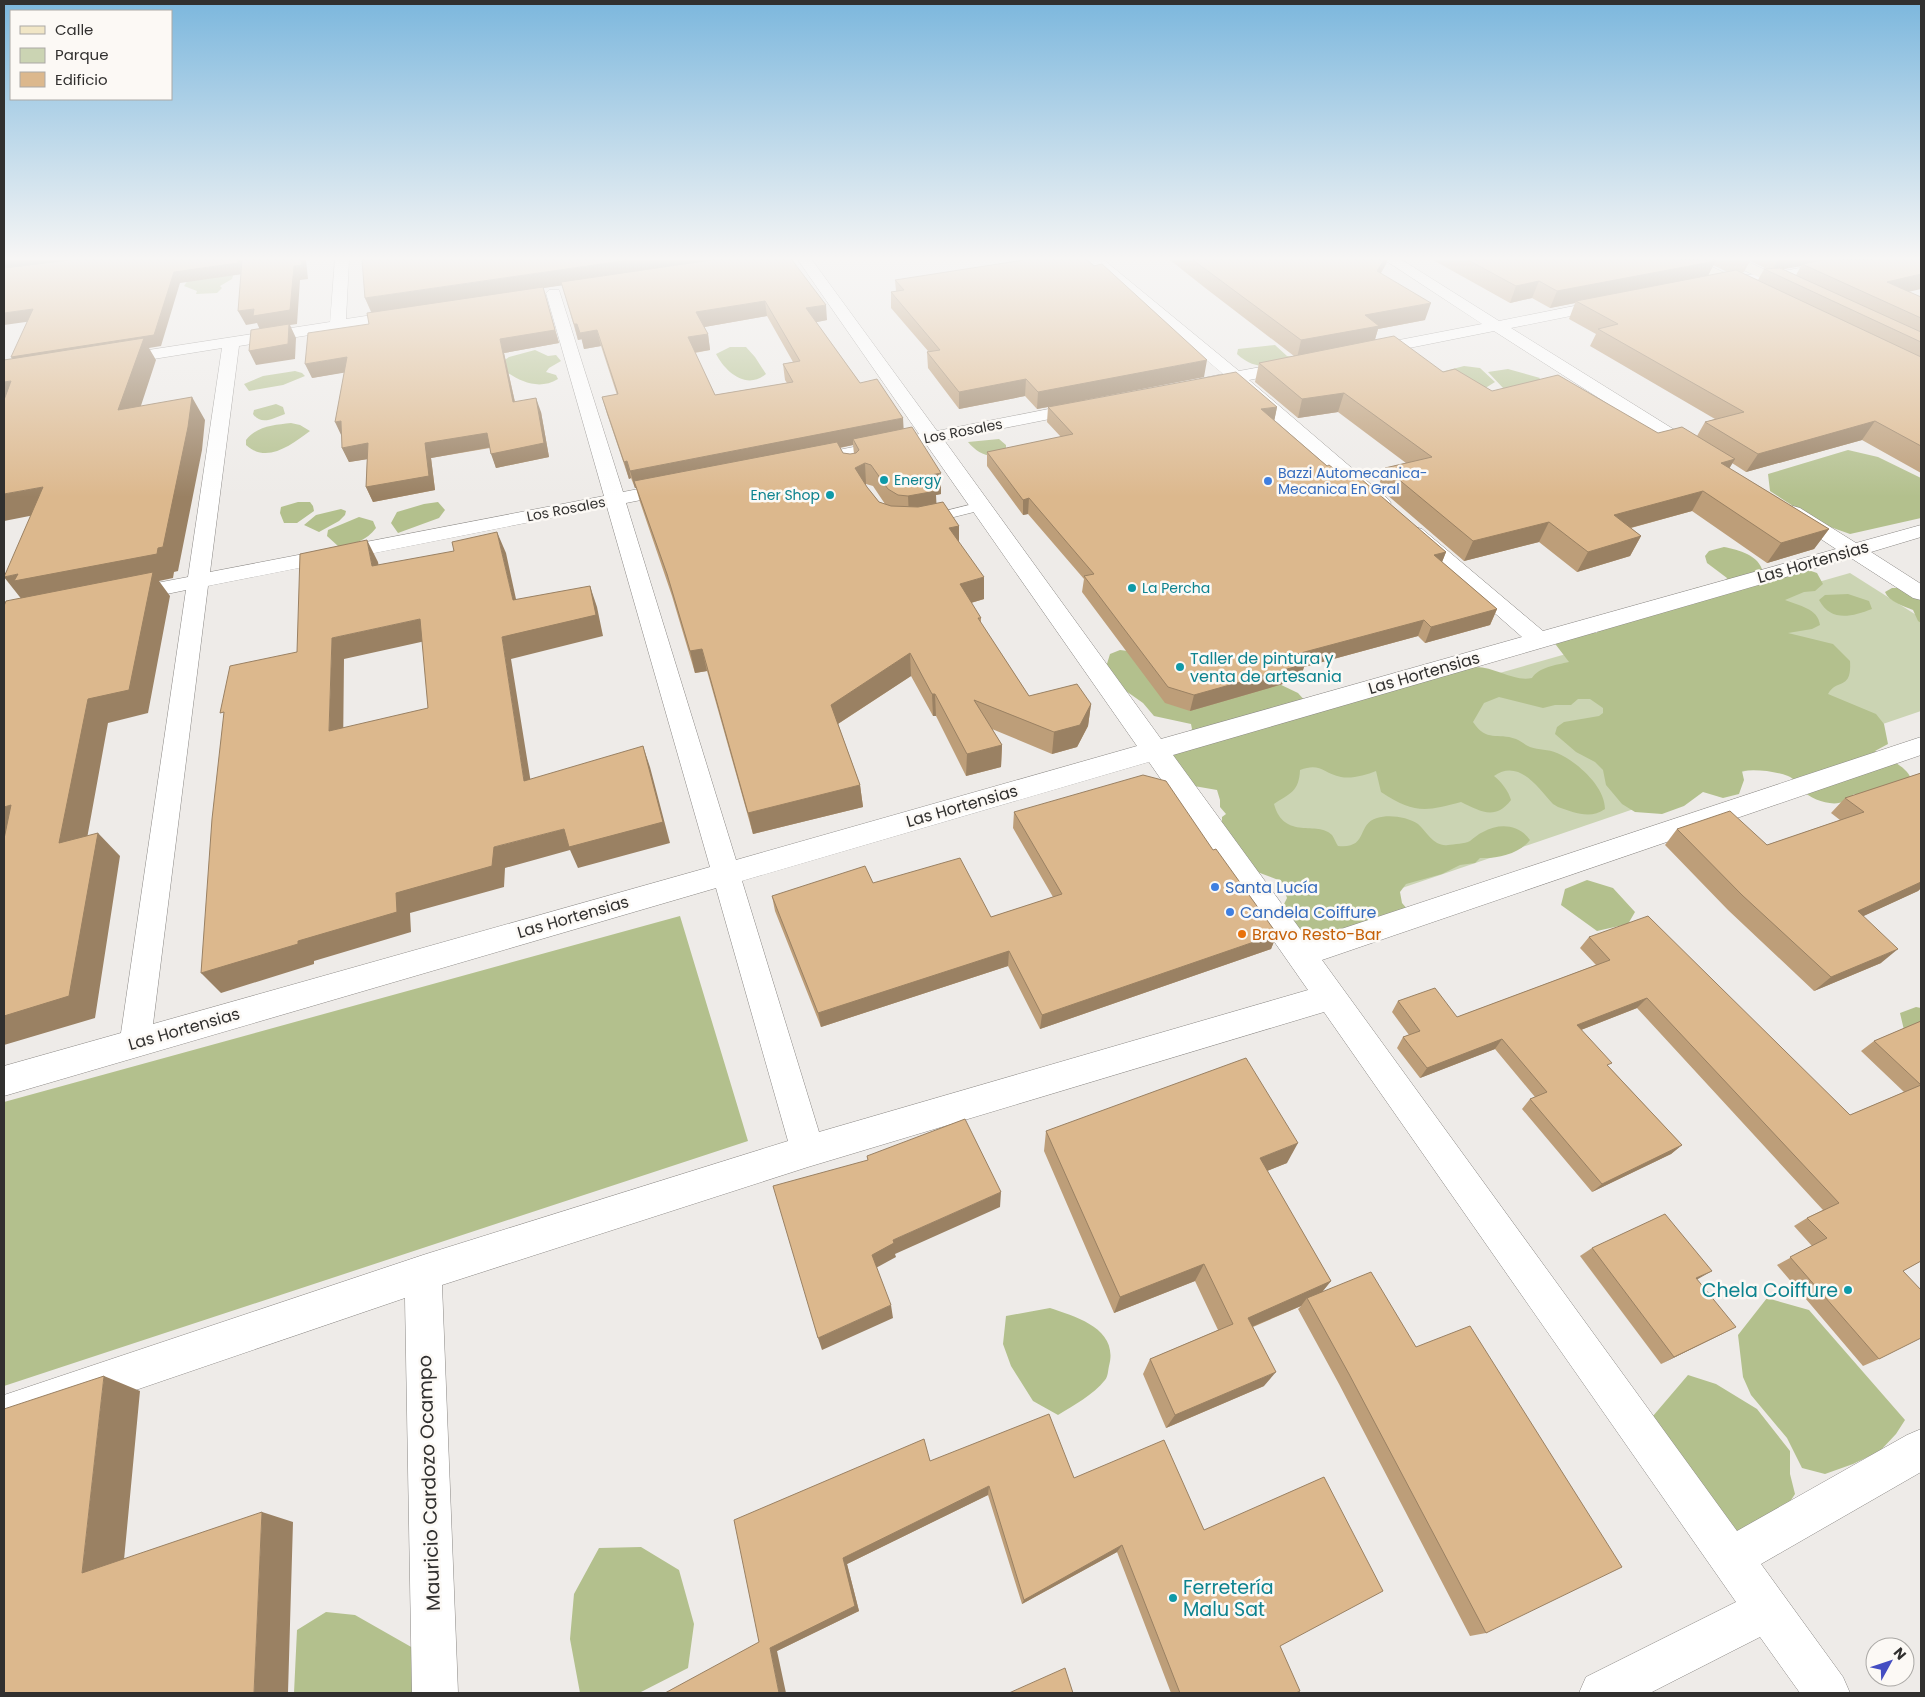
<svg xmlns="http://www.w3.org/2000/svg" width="1925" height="1697" font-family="Poppins,sans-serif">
<rect width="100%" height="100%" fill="#eeebe8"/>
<path fill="#cbd4b3" d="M1850,573L1921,618V711L1314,918L1195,760Z"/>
<path fill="#b3c08d" d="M228,260L233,276L232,279L220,286L222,288L217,293L196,294L197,291L184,286L190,277Z
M1275,345L1287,356L1306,359C1281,365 1258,374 1237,354L1238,349Z
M730,347H746L755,357L766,374C746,391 725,371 716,354Z
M535,350L548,356L556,355L561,361L549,368L546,372L556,375L558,379C538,391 519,381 502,369V362L509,357Z
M1464,366L1480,368L1495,382L1479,392L1426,376Z
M1508,369L1540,378L1532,390L1504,389L1488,372Z
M295,371L302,373L305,376L283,385L249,391L244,384L263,376Z
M276,404L283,407L285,414C274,418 261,426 253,414L254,410Z
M291,423L300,425L310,431C291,445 267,464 246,445V440C257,426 274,425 291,423Z
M999,439L1006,445V452C991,460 978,454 968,442Z
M1848,450L1878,457L1921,478V518L1850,534L1819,523L1770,491L1768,474Z
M298,502H310L313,506L314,511L297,523H284L280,513L281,507Z
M438,502L445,510L439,518L398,533L391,523L397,512L424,504Z
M341,509L346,511L345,515L339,521L319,532L304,525L316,515Z
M359,517L373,521L376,528C367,540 352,546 338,546L327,536L328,530Z
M1724,547C1739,550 1759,555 1763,572L1808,570L1817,573L1823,584L1815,591L1804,592L1785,600C1799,606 1818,608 1820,625L1812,629L1788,633L1833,644L1850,661C1852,691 1837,678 1828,694L1876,714L1884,724L1888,744L1875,751C1886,758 1907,766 1911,779L1874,805L1854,794C1842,811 1814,802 1802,790C1797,785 1794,778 1788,776C1774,771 1756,769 1742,771L1744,780L1739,794L1723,798L1703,792L1684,806L1662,814L1635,812L1622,804L1606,785L1603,770L1595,762L1576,752L1555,734L1557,727L1564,722L1599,716L1603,713V708L1590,699H1578L1571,705H1555L1543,708L1499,697L1484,703L1473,722C1487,743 1497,732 1516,739C1521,741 1525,745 1530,747C1539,750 1548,749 1557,753C1576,761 1605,786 1605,809C1590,820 1573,812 1558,807L1553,804C1538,788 1519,758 1494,776C1501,781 1509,792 1511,800C1495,821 1480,811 1461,802C1425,812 1413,813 1381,792L1376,771C1366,775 1352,779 1341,777C1323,773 1320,762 1300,770C1299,792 1290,793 1274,804C1284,841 1318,820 1332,835C1334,838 1336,843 1338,846C1369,849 1356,824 1377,818C1389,814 1408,817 1418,824C1427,832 1434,847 1448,845C1454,844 1465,844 1470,841C1474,838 1478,834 1483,832C1499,823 1519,824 1530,840C1519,854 1497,859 1480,858L1475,863L1460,865L1442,874L1406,884L1400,892L1402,903L1408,910L1336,955L1297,937L1281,910L1287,898L1281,881L1252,870L1222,830V817L1226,814L1220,807V800L1217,790L1194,786L1168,760L1192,729L1191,724L1154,716L1143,703L1126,691L1106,667L1110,654L1120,650L1135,652L1275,682L1298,693L1306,702L1476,667C1495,667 1514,682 1532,678C1539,667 1556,665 1569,662L1553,641L1585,632L1597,633L1599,616L1694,604L1690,592L1695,588L1724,583L1727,578L1707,563L1705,556L1709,551Z
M1892,588H1899L1921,598V623L1918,621L1913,610C1904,606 1889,602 1885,592Z
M1848,594L1869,601L1872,609C1851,617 1831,622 1819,600L1825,595Z
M1587,880L1613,888L1635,912L1628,924L1597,931L1561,905L1565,889Z
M680,916L748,1141L4,1386V1102Z
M1916,1007L1921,1008V1041L1904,1030L1900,1013Z
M1767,1298L1809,1310L1905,1420L1896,1434L1880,1451L1853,1464L1825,1474L1802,1468L1787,1438L1751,1395L1743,1377L1738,1335Z
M1050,1308C1077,1317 1119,1329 1109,1366C1108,1370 1108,1377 1105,1380C1093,1395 1074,1405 1058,1415L1033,1401L1011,1366L1003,1344L1006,1316Z
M1688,1375L1716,1384L1757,1409L1790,1451V1474L1795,1494L1780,1517L1729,1537L1647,1423Z
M641,1547L679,1570L694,1624L688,1668L639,1693H580L570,1639L574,1594L599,1548Z
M326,1612L355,1615L413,1648L418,1693H294L297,1630Z"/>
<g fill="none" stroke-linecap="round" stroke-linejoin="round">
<defs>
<path id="lane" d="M981,502L986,503L988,506L986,509L926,524L919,520L921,517Z"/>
<path id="street" d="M335,260H349L346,319L405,310L411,312L413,315L411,318L405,320L239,346L210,572L604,496L546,293L549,290H559L623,492L674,482L681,484L684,488L681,492L626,503L736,860L1137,746L926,444L810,467L803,465L800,461L803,457L919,434L798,260H812L937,431L1084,402L1090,403L1093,407L1090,411L944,440L1161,739L1522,637L1408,537L1405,533L1408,529L1415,527L1422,529L1543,631L1836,549L1786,516L1783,512L1786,508L1793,506L1800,508L1856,543L1921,525V537L1871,552L1921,584V600L1913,598L1851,558L1173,755L1308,940L1921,737V755L1322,960L1737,1531L1907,1435L1921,1429V1472L1761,1564L1843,1677L1850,1693H1800L1760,1637L1650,1693H1579L1586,1677L1736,1602L1324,1012L808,1167L442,1285L458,1693H412L405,1298L4,1435V1395L423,1255L788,1141L716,888L4,1096V1066L121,1033L186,590L128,602L120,600L117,595L120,590L188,577L222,348L116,365L110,364L108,360L110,356L116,355L330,322ZM607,507L710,867L153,1024L208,586ZM1149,762L1308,990L819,1132L742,881Z
M1088,260H1104L1239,371L1293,361L1299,362L1301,366L1299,370L1249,380L1388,499L1391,503L1388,507L1381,509L1374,507L1232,383L1205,388L1199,387L1196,383L1199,379L1223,374Z
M1385,260H1402L1499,321L1609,299L1615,301L1617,304L1615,307L1511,328L1702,447L1704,451L1702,455L1695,457L1688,455L1494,331L1369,356L1363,355L1361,351L1363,347L1482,324Z
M1844,260H1872L1870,263L1865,264L1772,283L1717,287L1712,285L1709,282L1712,279L1717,277L1772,273Z"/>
<path id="secondary" d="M1680,260H1698L1756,288L1759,291L1756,294H1746L1682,263Z
M1726,260H1744L1801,286L1804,289L1801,292H1791L1728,263Z"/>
</defs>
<use href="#lane" stroke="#8b8885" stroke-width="1"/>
<use href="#street" stroke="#8b8885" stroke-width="1"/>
<use href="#secondary" stroke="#8b8885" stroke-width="1"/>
<use href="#lane" fill="#fff" fill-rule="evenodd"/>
<use href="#street" fill="#fff" fill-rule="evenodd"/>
<use href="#secondary" fill="#f1e6c6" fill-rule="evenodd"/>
</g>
<path fill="#bd9e79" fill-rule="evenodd" d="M792,260L827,320L816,322L860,383L903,429L941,494L936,495V503L959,526V542L984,599L971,603L981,618V623L1029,696L1091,704L1088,726L1077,747L1052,754L992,729L1002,745L1001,767L966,776L936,716H933L911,676L838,724L860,785L863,807L753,834L707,671L695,673L672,596L640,502L636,488H635L631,478L629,479L607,414L602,397L617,395L601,346L584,349L582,339L578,340L562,285L543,288L559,343L504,353L515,402L541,412L549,457L496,468L490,448L431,458L435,490L373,502L366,487L367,459L349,462L342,448L345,372L312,378L369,324L371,312L365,298ZM767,316L793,362L783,364L785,380L787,383L715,395L695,353L710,350L708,334L704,327ZM853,445L854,454H850L843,453L840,448ZM866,484L873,486L885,504L879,502L865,485Z
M1170,260H1387L1386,264L1381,273L1425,320L1378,329L1375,339L1443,372L1492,391L1658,433L1697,436L1705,422L1715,419L1590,346L1596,334L1569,319L1575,303L1550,308L1532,298L1510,303L1433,260H1921L1909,292L1921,297V473L1862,440L1746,472L1732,463L1729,468L1829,529L1814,549L1767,563L1692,511L1631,528L1641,536L1630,556L1577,572L1539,542L1464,561L1378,487L1385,468L1406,463L1338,412L1298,418L1255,382L1259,363L1294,356L1204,287ZM1750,261L1767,269H1764L1758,280L1741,273L1744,272ZM1713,265L1727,272L1708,276ZM1801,266L1796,275L1782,269Z
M895,280L1204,377L1084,400L1277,407L1274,421L1327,466L1446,552L1442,562L1497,609L1490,625L1425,643L1418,636L1304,667L1300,679L1190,711L1165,703L1082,592L1084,579L1028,514L1023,515L987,466V452L1061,437L1047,422L1048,407L1037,409L1025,396L959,409L928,368L927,352L928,351L891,308V292L896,291Z
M1921,773V888L1918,891L1863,916L1881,963L1814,991L1728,910L1665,845L1677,829L1767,845L1840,820L1831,813L1845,798Z
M1014,812L1213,850L1277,934L1271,949L1040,1029L1008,966L821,1027L775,911L772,896L873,883L991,917L1053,897L1013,828Z
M1589,937L1850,1115L1904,1092L1861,1051L1874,1041L1921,1021V1261L1903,1271L1879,1359L1863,1366L1777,1265L1812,1246L1794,1226L1807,1218L1823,1210L1637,1008L1581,1030L1609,1067L1682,1145L1671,1154L1592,1192L1522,1109L1530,1099L1535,1097L1495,1049L1420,1078L1397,1048L1403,1037L1409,1035L1392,1012L1398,1001L1457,1017L1596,965L1580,948Z
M1046,1131L1287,1163L1267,1171L1331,1281L1323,1291L1486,1633L1470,1636L1339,1384L1298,1309L1301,1306L1253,1327L1264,1386L1166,1428L1143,1374L1150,1359L1218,1330L1195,1281L1114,1313L1044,1151Z
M1592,1248L1697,1280L1722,1334L1661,1364L1580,1256Z
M930,1461L1074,1478L1204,1530L1296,1693H1171L1117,1552L1022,1604L988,1495L847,1564L859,1611L777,1651L759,1642Z"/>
<path fill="#9a8163" d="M4,260H69L4,268Z
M238,260H245L243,274L180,283L161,346L149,348L156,360L132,433L19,369L11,357L174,272Z
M301,260H306L308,279L300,280L297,324L290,325L296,338L295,359L256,365L249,351L260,330L257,323L246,325L238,311L254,309L294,266Z
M629,260H735L372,313L365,298Z
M1384,260H1387L1386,264L1372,288L1377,271Z
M1778,260H1835L1802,264L1801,266L1772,271Z
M1716,261L1707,277L1576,301L1575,303L1550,308L1557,291Z
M1921,274V289L1878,299L1887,282Z
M1539,281L1532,298L1510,303L1516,286Z
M543,288L559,343L504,353L518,416L513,402L500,339Z
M765,301L767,316L699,328L696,312Z
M1431,303L1425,320L1378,329L1374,343L1297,358L1301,340L1365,315Z
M826,305L827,320L808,324L806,308Z
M33,309L40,320L4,325V313Z
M574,324H577L582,339L578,340Z
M597,330L601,346L584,349L580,333Z
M708,334L710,350L691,353L688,337Z
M347,357L354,371L312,378L305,364Z
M1207,360L1204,377L1037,409L1038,392Z
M1026,379L1025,396L959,409V392Z
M11,381L4,407V382Z
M1344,393L1338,412L1298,418L1302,399Z
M192,397L205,420L202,450L178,571L174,572L173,578L159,581L170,596L148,713L108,723L82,866L59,843L23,601L4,577L18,574Z
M536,398L541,412L549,457L496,468L491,454Z
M1277,407L1274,422L1261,409Z
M903,418L904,435L853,439V445L637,487L634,481L636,488H635L630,471Z
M341,421L342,437L335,422Z
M1875,421L1862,440L1746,472L1758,454Z
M487,433L492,447L431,458L435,490L373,502L366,487L425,443Z
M368,443L375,458L349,462L342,448Z
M1735,459L1723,479L1721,463Z
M627,461L631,478L629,479L624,462Z
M865,463L866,484L857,490L855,468Z
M941,473V494L936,495L937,513L909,517L908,496L926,476Z
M43,487L60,510L4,521V494Z
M1703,491L1692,511L1604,535L1614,515Z
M1029,498L1028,514L1023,515V500Z
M1549,522L1539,542L1464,561L1473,541Z
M959,526V548L949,528Z
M1829,529L1814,549L1767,563L1781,543Z
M497,532L506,553L521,622L513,600Z
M1641,536L1630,556L1577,572L1588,552Z
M367,540L378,562L383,588L372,566Z
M1446,552L1440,567L1434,555Z
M984,577V599L960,606V584Z
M590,586L597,607L603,636L511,659L534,802L524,781L502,637Z
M1497,609L1490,625L1425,643L1431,627Z
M420,619L430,640L344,659L343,752L329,731L332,638Z
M1424,620L1418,636L1304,667L1300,679L1190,711L1194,695L1297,654Z
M702,649L707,671L695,673L690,651Z
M910,653L911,676L833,727L831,705Z
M932,694H935L936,716H933Z
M1091,704L1088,726L1077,747L1052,754L1054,732Z
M1002,745L1001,767L966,776L967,754Z
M643,746L650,767L670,843L578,868L570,850L505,868L504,887L410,913L411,932L314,961V964L221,993L201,973L298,941L396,893L494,847L564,829Z
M860,785L863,807L753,834L748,813Z
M11,805L35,828L4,836V807Z
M98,833L120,856L95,1018L4,1045V1016Z
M1921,882V888L1918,891L1842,926L1858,911Z
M1277,934L1271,949L1040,1029L1042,1015Z
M1898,949L1881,963L1814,991L1831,977Z
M1009,951L1008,966L821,1027L818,1013Z
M1647,998L1637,1008L1568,1035L1577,1025Z
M1502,1039L1495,1049L1420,1078L1427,1068Z
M1298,1143L1287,1163L1249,1178L1260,1158Z
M1682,1145L1671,1154L1592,1192L1602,1184Z
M1001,1192L1000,1207L895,1254L896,1257L874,1269L872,1255L893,1240Z
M1204,1264L1195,1281L1114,1313L1120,1297Z
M1712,1271L1698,1279L1683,1287L1696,1278Z
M1331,1281L1317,1298H1307L1301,1306L1237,1333L1248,1318Z
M891,1305L893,1318L822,1350L818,1338Z
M1736,1327L1722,1334L1661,1364L1674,1357Z
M1276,1372L1264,1386L1166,1428L1175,1415Z
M104,1376L140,1391L122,1581L82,1573Z
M989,1486L988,1495L847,1564L859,1611L777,1651L786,1693H779L770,1648L843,1558Z
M262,1512L293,1522L288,1693H254Z
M1122,1545L1117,1552L1022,1604L1024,1600Z"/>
<path fill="#dcb88d" stroke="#9a8163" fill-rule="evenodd" d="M70,260H238V263L174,272L154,335L11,357L33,309L4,313V268Z
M242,260H301L302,265L294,266L290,310L253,316L254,309L238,311Z
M362,260H629L365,298Z
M711,260H792L826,305L806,308L860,383L877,379L903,418L630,471L627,461L624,462L602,397L618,394L597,330L580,333L577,324H574L561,282ZM765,301L800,361L783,364L793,382L715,395L688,337L708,334L696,312Z
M1024,260H1087L1094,266L1102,264L1207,360L1038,392L1026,379L959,392L927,352L940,350L891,292L904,290L895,280Z
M1193,260H1384L1377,271L1431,303L1365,315L1379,326L1301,340Z
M1468,260H1714L1716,261L1557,291L1539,281L1516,286Z
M1824,260H1921V274L1887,282L1921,297V318L1802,264Z
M1780,268L1921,332V342L1764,269Z
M1736,270L1921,357V446L1875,421L1758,454L1705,422L1744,412L1598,329L1618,324L1576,301Z
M543,287L555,330L500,339L513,402L536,398L544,443L491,454L487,433L425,443L429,476L366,487L368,443L342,448L341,421L335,422L347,357L305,364L308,333L369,324L367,313Z
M289,324L288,344L249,351L251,330Z
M1394,336L1443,372L1455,369L1492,391L1558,375L1658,433L1682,427L1735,459L1721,463L1829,529L1781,543L1703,491L1614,515L1641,536L1588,552L1549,522L1473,541L1385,468L1432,457L1344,393L1302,399L1259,363Z
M144,338L118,410L192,397L188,427L163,547L158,548L157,554L14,581L18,574L4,577L43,487L4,494V400L11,381L4,382V360Z
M1236,372L1277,407L1261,409L1327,466L1329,465L1349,480L1360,478L1446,552L1434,555L1497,609L1431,627L1424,620L1297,654L1305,664L1194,695L1168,687L1084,576L1094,574L1029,498L1023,500L987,452L1073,434L1048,407Z
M912,427L941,473L926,476L936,491L908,496L898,495L888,489L871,465L865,463L855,468L867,487L879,502L891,506L918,507L943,502L959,526L949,528L984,577L960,584L981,618H978L1029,696L1077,684L1091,704L1080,725L1054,732L974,700L1002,745L967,754L935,694H932L910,653L831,705L860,785L748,813L702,649L690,651L667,574L634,481L837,442L843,453L850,454L856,453L859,450L853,439Z
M497,532L513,600L590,586L596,615L502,637L524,781L643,746L663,822L569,847L564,829L494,847L492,866L396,893L397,912L298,941V944L201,973L212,819L224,712L220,713L230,666L297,652L300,554L367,540L372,566L454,551L452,542ZM420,619L428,708L329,731L332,638Z
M153,572L129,690L88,699L59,843L98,833L69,996L4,1016V839L11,805L4,807V606L6,601Z
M1921,773V882L1858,911L1898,949L1831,977L1742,895L1677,829L1730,811L1767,845L1864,812L1845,798Z
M1143,775L1166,781L1213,850L1216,849L1277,934L1042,1015L1009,951L818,1013L772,896L865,866L873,883L960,858L991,917L1062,894L1014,812Z
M1648,916L1850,1115L1921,1085L1874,1041L1921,1021V1261L1903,1271L1921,1290V1338L1879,1359L1790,1257L1827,1238L1807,1218L1839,1203L1647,998L1577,1025L1612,1063L1607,1065L1682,1145L1602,1184L1530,1099L1547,1092L1502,1039L1427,1068L1403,1037L1420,1031L1398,1001L1435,988L1457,1017L1610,960L1589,937Z
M1246,1058L1298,1143L1260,1158L1331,1281L1248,1318L1276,1372L1175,1415L1150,1359L1233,1324L1204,1264L1120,1297L1046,1131Z
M965,1119L1001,1192L893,1240L894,1243L872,1255L891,1305L818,1338L773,1186L868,1160L867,1156Z
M1665,1214L1712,1271L1696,1278L1736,1327L1674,1357L1592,1248Z
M1371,1272L1416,1347L1470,1326L1622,1567L1486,1633L1349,1374L1307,1298Z
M104,1376L82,1573L262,1512L254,1693H4V1409Z
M1049,1414L1074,1478L1164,1440L1204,1530L1324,1477L1383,1591L1280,1646L1300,1691L1296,1693H1180L1122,1545L1024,1600L989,1486L843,1558L855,1606L770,1648L779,1693H665L759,1642L734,1520L924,1439L930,1461Z
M1065,1668L1073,1693H1009Z"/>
<linearGradient id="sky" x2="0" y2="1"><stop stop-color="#7cb7dd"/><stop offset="0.52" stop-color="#f7f6f5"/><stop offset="1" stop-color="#f7f6f5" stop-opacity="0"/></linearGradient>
<rect width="1925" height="497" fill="url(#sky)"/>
<g fill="#0f9aa8" stroke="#fcf9f5" stroke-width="2">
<circle cx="884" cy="480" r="5"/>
<circle cx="830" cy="495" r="5"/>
<circle cx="1132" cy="588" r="5"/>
<circle cx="1180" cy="667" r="5"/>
<circle cx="1848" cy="1290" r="5"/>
<circle cx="1173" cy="1598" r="5"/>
</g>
<g fill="#3f7fe0" stroke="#fcf9f5" stroke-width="2">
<circle cx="1268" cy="481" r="5"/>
<circle cx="1215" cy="887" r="5"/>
<circle cx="1230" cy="912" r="5"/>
</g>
<circle fill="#e8710a" stroke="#fcf9f5" stroke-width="2" cx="1242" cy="934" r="5"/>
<g text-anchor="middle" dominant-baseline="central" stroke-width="5" stroke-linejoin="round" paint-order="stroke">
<g font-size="14" fill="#31302f" stroke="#fcf9f5">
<text transform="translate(963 431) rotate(-11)">Los Rosales</text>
<text transform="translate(566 509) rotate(-11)">Los Rosales</text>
</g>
<g font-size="14" fill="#366cbe" stroke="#fcf9f5" text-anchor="start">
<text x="1278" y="473">Bazzi Automecanica-<tspan x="1278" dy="16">Mecanica En Gral</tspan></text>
</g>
<g font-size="14" fill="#0d838f" stroke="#fcf9f5" text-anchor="start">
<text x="894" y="480">Energy</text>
<text x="820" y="495" text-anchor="end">Ener Shop</text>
<text x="1142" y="588">La Percha</text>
</g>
<g font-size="16" fill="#31302f" stroke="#fcf9f5">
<text transform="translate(1813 562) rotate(-16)">Las Hortensias</text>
<text transform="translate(1424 673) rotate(-16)">Las Hortensias</text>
<text transform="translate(962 806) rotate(-16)">Las Hortensias</text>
<text transform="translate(573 917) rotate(-16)">Las Hortensias</text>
<text transform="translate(184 1029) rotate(-16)">Las Hortensias</text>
</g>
<g font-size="16" fill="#0d838f" stroke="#fcf9f5" text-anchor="start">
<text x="1190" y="658">Taller de pintura y<tspan x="1190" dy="18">venta de artesania</tspan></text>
</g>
<g font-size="16" fill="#366cbe" stroke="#fcf9f5" text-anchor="start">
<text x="1225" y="887">Santa Lucía</text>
<text x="1240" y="912">Candela Coiffure</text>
</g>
<g font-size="16" fill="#c56008" stroke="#fcf9f5" text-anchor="start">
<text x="1252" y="934">Bravo Resto-Bar</text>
</g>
<g font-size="19" fill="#0d838f" stroke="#fcf9f5" text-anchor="end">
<text x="1838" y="1290">Chela Coiffure</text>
<text x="1183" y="1587" text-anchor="start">Ferretería<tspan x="1183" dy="22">Malu Sat</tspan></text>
</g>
<g font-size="19" fill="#31302f" stroke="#fcf9f5">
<text transform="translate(429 1483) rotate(-92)">Mauricio Cardozo Ocampo</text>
</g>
</g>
<rect width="1925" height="1697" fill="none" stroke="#31302f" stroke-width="10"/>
<rect x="10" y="10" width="162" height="90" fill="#fcf9f5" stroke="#aba9a6"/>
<rect x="20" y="26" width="25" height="8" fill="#f1e6c6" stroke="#aba9a6"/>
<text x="55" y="35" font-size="15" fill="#31302f">Calle</text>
<rect x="20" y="48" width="25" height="15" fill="#cbd4b3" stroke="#aba9a6"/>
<text x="55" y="60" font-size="15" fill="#31302f">Parque</text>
<rect x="20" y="72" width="25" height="15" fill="#dcb88d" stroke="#aba9a6"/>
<text x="55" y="85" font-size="15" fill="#31302f">Edificio</text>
<g transform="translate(1890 1662) rotate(50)"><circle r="24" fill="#fcf9f5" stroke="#aba9a6"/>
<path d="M0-4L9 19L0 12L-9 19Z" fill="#444dc2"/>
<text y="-8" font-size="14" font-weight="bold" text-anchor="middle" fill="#31302f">N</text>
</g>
</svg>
